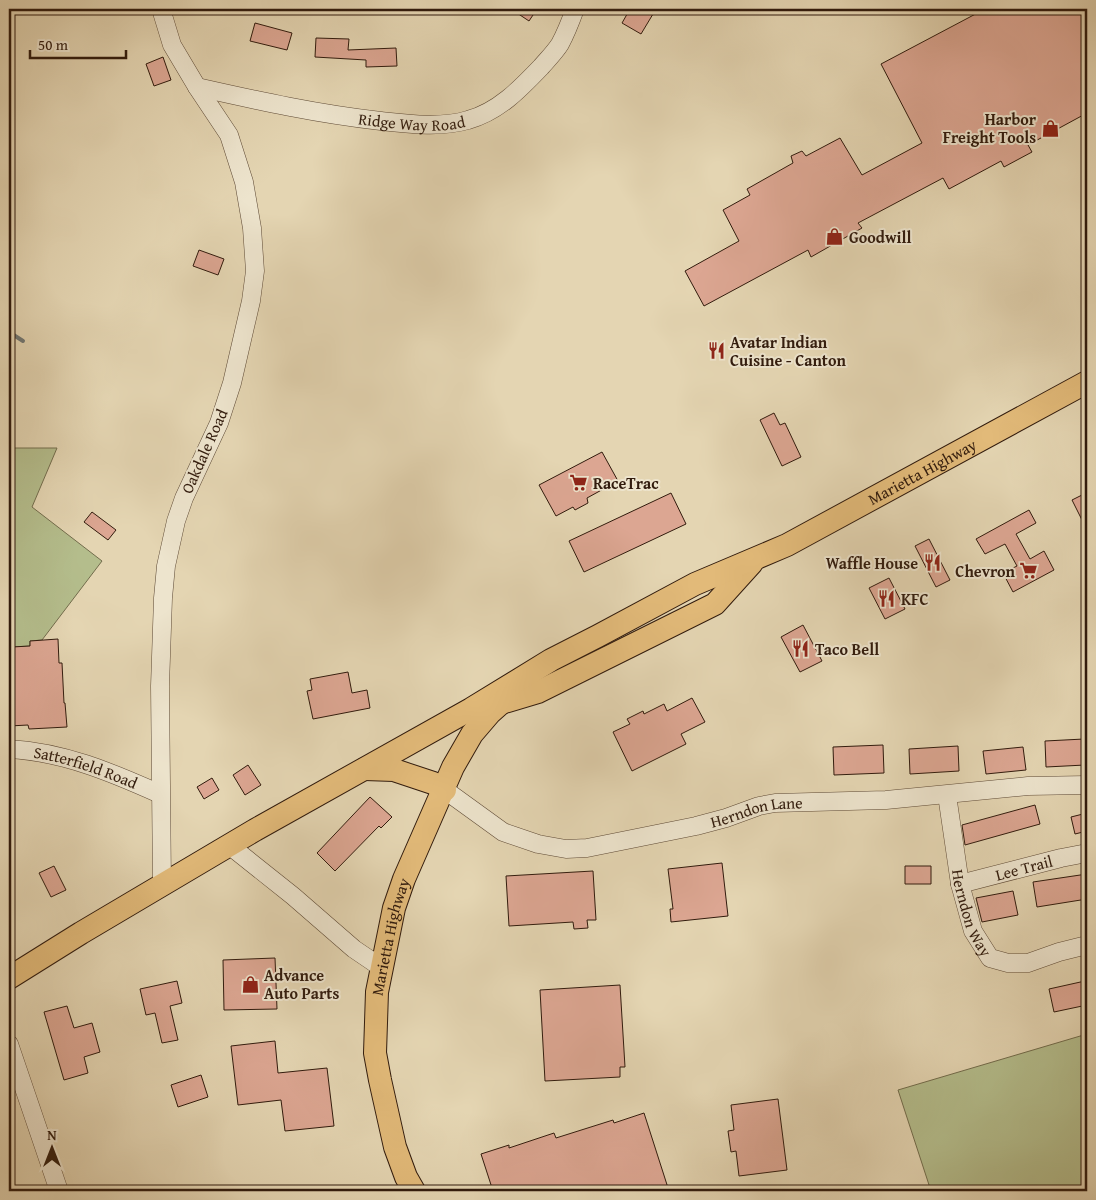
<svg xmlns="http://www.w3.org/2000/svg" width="1096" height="1200" font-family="'Gentium Book Plus',serif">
<rect width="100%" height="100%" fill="#e4d5b2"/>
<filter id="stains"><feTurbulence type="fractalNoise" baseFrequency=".004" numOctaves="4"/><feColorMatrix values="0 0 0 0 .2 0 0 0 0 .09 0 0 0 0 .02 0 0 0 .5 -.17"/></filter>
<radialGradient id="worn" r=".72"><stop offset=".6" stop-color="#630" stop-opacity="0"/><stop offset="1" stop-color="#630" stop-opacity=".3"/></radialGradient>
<path fill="#b4bd8c" stroke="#726c4c" d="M9,448H57L32,507L102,561L42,640L30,641V646L12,647L13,661H9Z
M1087,1034V1191H931L898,1090Z"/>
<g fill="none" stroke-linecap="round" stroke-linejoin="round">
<path stroke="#717774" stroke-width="4" d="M9,332L23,341"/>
</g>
<path fill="#dca692" stroke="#311b0d" d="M511,9H537L529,21Z
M630,9H656L641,34L622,23Z
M985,9H1087V113L1028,145L1032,152L1004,167L1001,161L949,189L943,178L858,223L862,228L811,257L808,250L704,306L685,271L739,241L723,210L750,195L747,189L793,163L791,156L802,151L806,156L840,138L862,175L922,143L881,64Z
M255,23L292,33L287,50L250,41Z
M316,38L349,39L348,50L396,48L397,66L366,67V60L315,57Z
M163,57L171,80L154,86L146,64Z
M199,250L224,259L218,275L193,266Z
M774,413L780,425L785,423L801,457L782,466L760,420Z
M602,452L618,481L587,498L588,503L575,510L573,507L556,516L539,485Z
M671,493L686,524L584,572L569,541Z
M1084,494L1087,501V530L1072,500Z
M1029,510L1036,523L1016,534L1030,559L1044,551L1054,570L1013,592L1003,573L1017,566L1005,544L985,554L976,539Z
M92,512L116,530L108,540L84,522Z
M929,539L950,580L936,587L915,546Z
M889,578L905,609L885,619L869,588Z
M803,625L822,661L800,672L781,637Z
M58,639L59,663H62L64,703H65L67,727L29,729L28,725L9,726V661H13L12,647L30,646V641Z
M348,672L352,693L367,690L370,708L313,719L307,691L312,690L310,679Z
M692,698L705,722L681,734L686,744L632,771L613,732L630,724L627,719L643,711L644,714L664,704L667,711Z
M1084,739L1085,765L1046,767L1045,741Z
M883,745L884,773L834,775L833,747Z
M958,746L959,771L910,774L909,749Z
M1023,747L1026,770L986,774L983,751Z
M248,765L261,785L245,795L233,775Z
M212,778L219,790L204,799L197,787Z
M370,797L392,817L381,828L379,826L335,871L317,853Z
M1035,805L1040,824L965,845L962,825Z
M1087,813V831L1075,834L1071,817Z
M722,863L728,916L671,922L670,909H673L668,869Z
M54,866L66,890L51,897L39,873Z
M905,866H931V884H905Z
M593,871L596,920H587L588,928L574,929L573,922L509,926L506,876Z
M1087,874V899L1037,907L1033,882Z
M1013,891L1018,915L982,922L976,898Z
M275,958L277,1009L224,1010L223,960Z
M177,981L182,1003L170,1006L178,1040L162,1043L155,1013L146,1015L140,989Z
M1085,981L1087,1005L1054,1012L1049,989Z
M620,985L625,1067H620V1077L545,1081L540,990Z
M67,1006L74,1028L92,1023L100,1052L84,1057L88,1073L64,1080L44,1012Z
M275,1041L278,1073L327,1068L334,1126L285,1131L281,1100L238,1105L231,1046Z
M201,1075L208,1097L178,1107L171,1085Z
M778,1099L787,1170L739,1176L736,1151L731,1152L728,1131L734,1130L731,1105Z
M644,1113L669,1191H493L481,1154L509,1145V1148L554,1133L556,1138L613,1120L614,1123Z"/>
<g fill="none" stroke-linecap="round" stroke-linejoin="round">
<defs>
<g id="minor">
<path d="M161,9L172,45L197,87L229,135L244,182L252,228L255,271L251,301L232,383L219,423L184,498L176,521L166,566L163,598L160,686L162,885"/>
<path id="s1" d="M197,87C259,101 318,114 381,121C409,124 441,128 468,120C498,112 520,89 541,67C547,60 555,52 560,44C566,33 571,20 575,9"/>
<path id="s2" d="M9,749C63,752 111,772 160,794"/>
<path id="s3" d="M445,790L503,832L538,844L566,849L587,848L696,826L726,818L759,806L775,803L886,800L1028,786L1087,785"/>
<path id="s4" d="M947,795L960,884L973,931L990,958L1008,963H1028L1059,952L1087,945"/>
<path d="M229,845L293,896L354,949L382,968"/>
<path id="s5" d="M960,884L1061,858L1087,853"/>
<path d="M9,1044L59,1191"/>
</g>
<g id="major">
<path d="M501,703L538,692L715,604L752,563"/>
<path d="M365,769L394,770L433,783L445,790"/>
<path id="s6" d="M9,978L81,933L255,830L471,709L551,660L598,636L695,584L787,545L1087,382"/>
<path id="s7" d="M414,1191L406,1177L395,1147L380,1080L375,1053L377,992L394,908L404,879L453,767L472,734L490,713L507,698"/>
</g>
</defs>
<use href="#minor" stroke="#5e4a36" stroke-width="19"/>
<use href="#major" stroke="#311b0d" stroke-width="24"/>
<use href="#minor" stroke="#ede4cd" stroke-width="18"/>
<use href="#major" stroke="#e2ba79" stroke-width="22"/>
</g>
<defs>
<symbol id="shop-bare" viewBox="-9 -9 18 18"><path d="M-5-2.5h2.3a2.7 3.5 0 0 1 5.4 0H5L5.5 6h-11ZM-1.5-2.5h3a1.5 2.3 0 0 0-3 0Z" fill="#8f2418" stroke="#ede4cd" stroke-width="2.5" paint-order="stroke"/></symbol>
<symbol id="restaurant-bare" viewBox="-9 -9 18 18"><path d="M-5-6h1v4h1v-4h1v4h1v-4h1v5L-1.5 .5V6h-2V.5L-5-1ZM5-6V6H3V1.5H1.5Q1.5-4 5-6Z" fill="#8f2418" stroke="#ede4cd" stroke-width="2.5" paint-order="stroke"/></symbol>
<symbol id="supermarket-bare" viewBox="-9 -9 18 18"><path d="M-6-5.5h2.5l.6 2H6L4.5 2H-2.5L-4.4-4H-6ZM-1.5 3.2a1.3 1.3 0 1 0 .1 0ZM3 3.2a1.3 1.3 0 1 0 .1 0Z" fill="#8f2418" stroke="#ede4cd" stroke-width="2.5" paint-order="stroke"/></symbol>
</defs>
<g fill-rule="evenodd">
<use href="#shop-bare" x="1038" y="116" width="25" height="25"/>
<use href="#shop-bare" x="822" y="224" width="25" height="25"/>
<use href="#restaurant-bare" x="704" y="338" width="25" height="25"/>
<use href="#supermarket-bare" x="566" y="470" width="25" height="25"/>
<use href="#restaurant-bare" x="920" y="550" width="25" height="25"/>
<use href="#supermarket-bare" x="1016" y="558" width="25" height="25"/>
<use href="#restaurant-bare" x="874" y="586" width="25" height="25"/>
<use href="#restaurant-bare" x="788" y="636" width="25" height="25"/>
<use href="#shop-bare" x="238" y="972" width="25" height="25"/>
</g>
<g text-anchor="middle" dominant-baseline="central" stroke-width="4" stroke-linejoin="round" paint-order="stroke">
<g font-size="16" fill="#311b0d" stroke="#ede4cd">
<text stroke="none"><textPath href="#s1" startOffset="218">Ridge Way Road</textPath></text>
<text transform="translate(204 451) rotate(-66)">Oakdale Road</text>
<text stroke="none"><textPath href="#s6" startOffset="1045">Marietta Highway</textPath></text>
<text stroke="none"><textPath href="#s2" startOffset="79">Satterfield Road</textPath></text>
<text stroke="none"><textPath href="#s3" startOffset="332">Herndon Lane</textPath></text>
<text stroke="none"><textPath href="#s5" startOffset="66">Lee Trail</textPath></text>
<text stroke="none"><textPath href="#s4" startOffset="121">Herndon Way</textPath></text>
<text stroke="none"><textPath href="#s7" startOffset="262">Marietta Highway</textPath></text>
</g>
<g font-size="16" font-weight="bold" fill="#311b0d" stroke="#ede4cd" text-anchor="start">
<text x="1036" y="119" text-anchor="end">Harbor<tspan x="1036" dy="18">Freight Tools</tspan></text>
<text x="849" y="237">Goodwill</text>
<text x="730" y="342">Avatar Indian<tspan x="730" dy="18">Cuisine - Canton</tspan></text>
<text x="593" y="483">RaceTrac</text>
<text x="918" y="563" text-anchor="end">Waffle House</text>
<text x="1015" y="571" text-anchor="end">Chevron</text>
<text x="901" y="599">KFC</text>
<text x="815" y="649">Taco Bell</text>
<text x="264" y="975">Advance<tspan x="264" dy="18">Auto Parts</tspan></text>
</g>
</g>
<rect width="1096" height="1200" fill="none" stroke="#e4d5b2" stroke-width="30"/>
<rect x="10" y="10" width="1076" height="1180" fill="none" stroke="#311b0d" stroke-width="2.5"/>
<rect x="15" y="15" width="1066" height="1170" fill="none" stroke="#311b0d"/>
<g transform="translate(52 1148)" stroke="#ede4cd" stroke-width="4" paint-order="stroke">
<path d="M0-4L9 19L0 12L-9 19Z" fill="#311b0d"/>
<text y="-8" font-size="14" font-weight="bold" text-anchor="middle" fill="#311b0d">N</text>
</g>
<path d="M30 50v8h96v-8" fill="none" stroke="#311b0d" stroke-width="2.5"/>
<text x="38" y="50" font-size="15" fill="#311b0d" stroke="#ede4cd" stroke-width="4" paint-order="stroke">50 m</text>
<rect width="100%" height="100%" filter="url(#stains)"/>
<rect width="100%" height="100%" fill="url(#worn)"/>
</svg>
